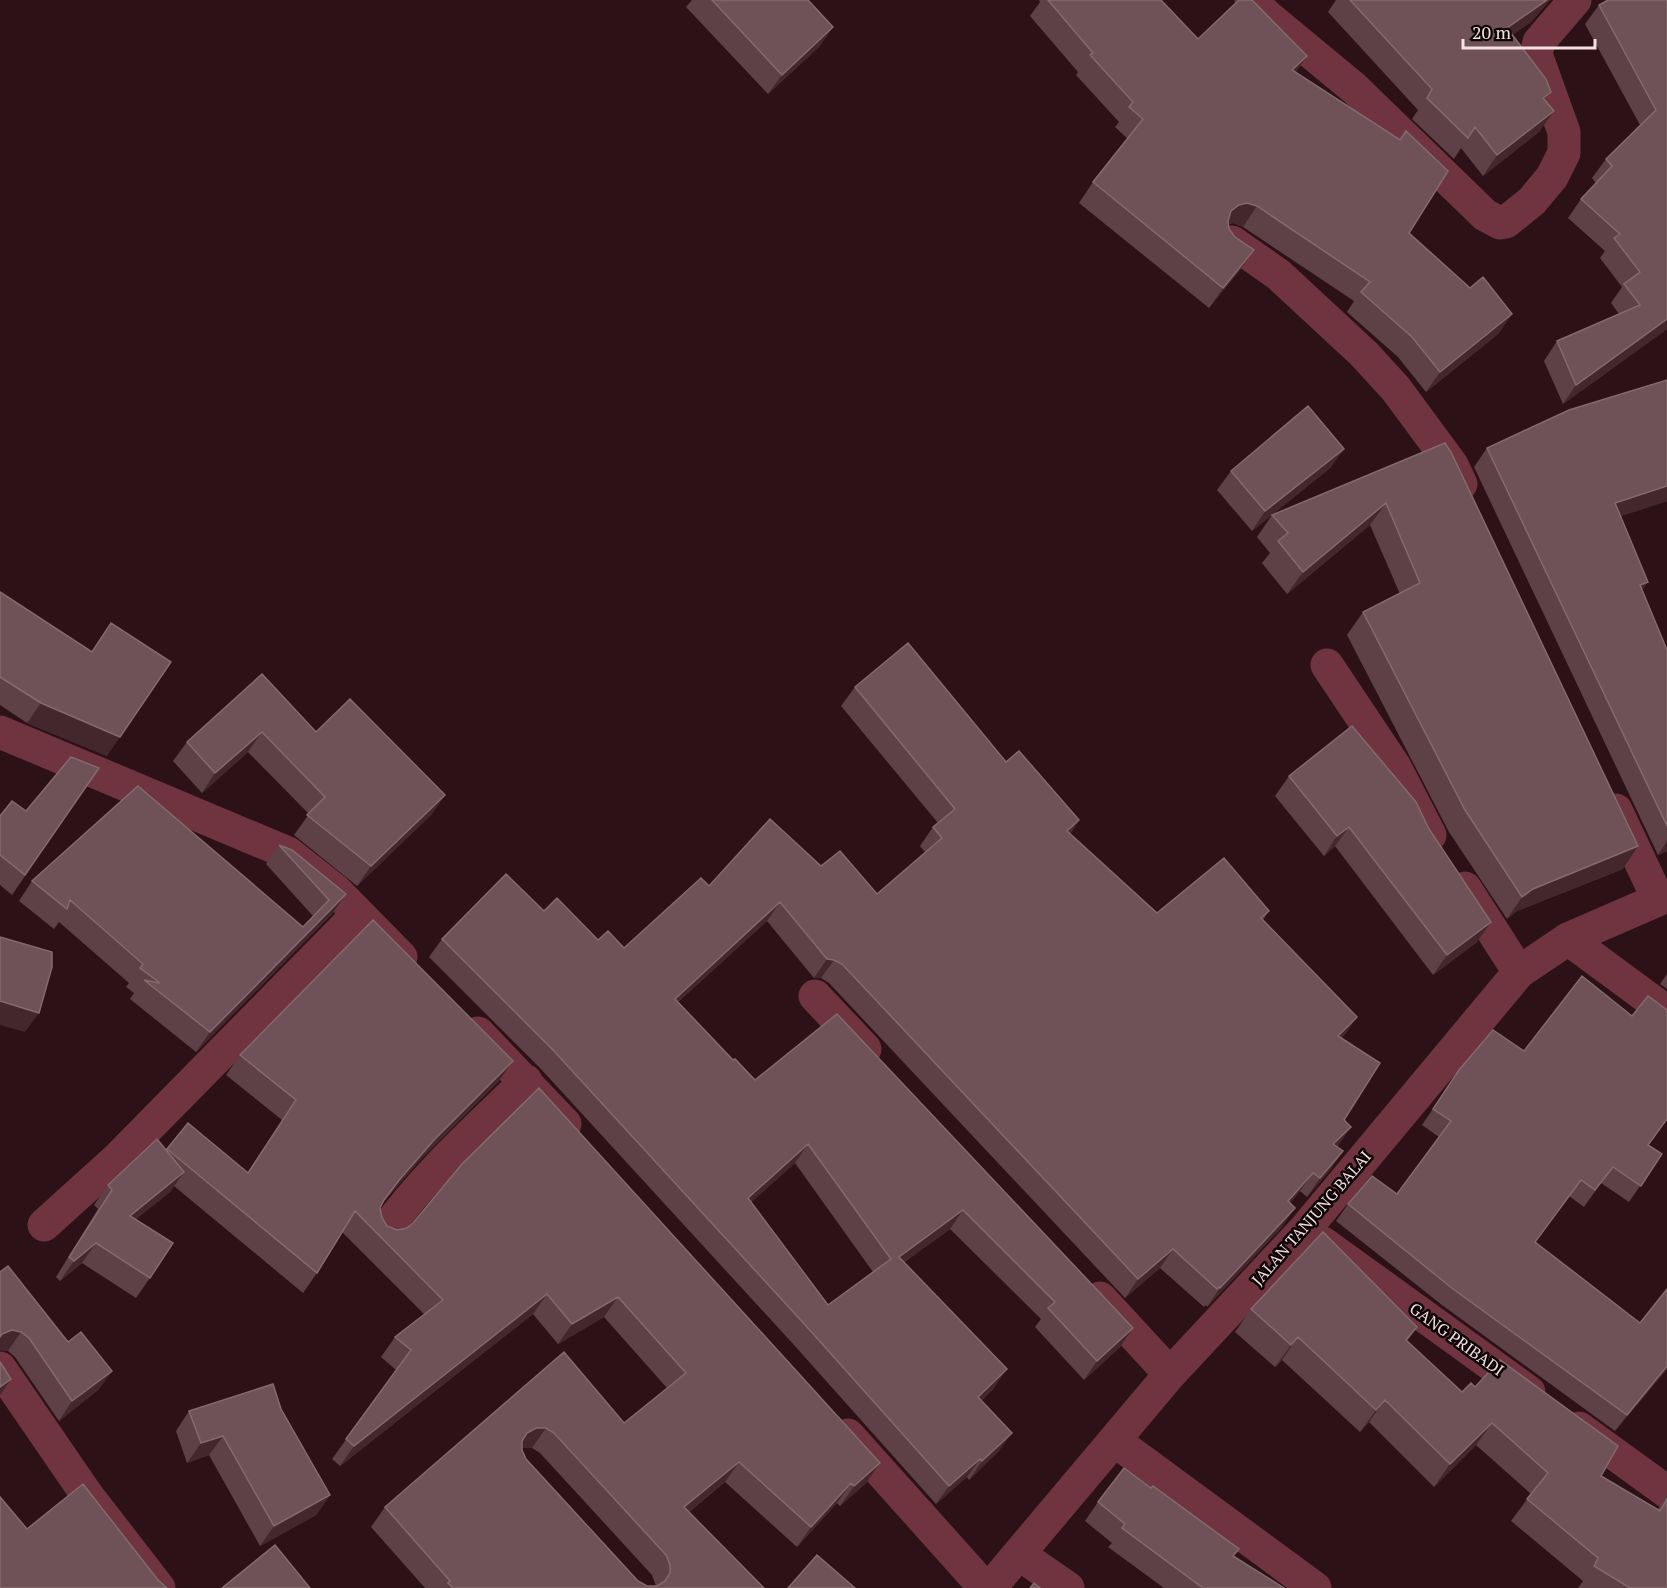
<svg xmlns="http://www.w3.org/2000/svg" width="1667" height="1588" font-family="'PT Serif',serif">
<rect width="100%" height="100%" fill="#2c1217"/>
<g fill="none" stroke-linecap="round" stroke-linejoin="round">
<path stroke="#6f3440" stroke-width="33" d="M1251,0L1267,16L1354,88L1485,215L1500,223L1506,222L1532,201L1552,177L1564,153V132L1536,54L1539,42L1575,0
M1232,242L1279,275L1364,354L1396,389L1452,465L1461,484
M1327,665L1395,767L1430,835
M0,732L288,853L336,891L401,957
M1616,810L1658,899
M1465,888L1519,972
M1568,939L1667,1012
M815,996L865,1049
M478,1033L565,1124
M44,1225L117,1159L358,914
M385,1231C425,1175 477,1129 526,1081
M1323,1243L1529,1392
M1100,1298L1170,1374
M0,1368L87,1495L159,1588
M1579,1428L1667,1492
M848,1435L985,1588
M1115,1441L1315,1588
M1019,1554L1068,1588
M990,1588L1170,1374L1305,1229L1519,972L1568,939L1667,896"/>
</g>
<path fill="#5e4146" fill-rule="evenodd" d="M692,0H808L833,27L819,47L768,94L686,7Z
M1039,0H1161L1198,39L1307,56L1295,73L1400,140L1406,131L1409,233L1470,288L1512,314L1498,334L1426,392L1398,357L1347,312L1354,301L1243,227L1233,223L1228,224L1229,229L1235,237L1254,250L1240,270L1209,308L1079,203L1093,182L1128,139L1115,127L1119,122L1076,75L1078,72L1030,16L1040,2Z
M1336,0H1550L1531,22L1512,35L1545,100L1540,131L1483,176L1461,148L1454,159L1412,119L1418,110L1328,12Z
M1667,0V329L1563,404L1544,361L1557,341L1619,314L1611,303L1622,287L1600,258L1605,251L1568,218L1581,199L1596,183L1592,178L1606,159L1640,125L1585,24L1599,5Z
M1667,380V501L1621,516L1642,591L1667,650V851L1658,855L1474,467L1487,448Z
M1445,443L1623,869L1517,911L1507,919L1449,832L1347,635L1363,612L1400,594L1370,525L1287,594L1262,563L1270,553L1257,537L1272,515Z
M1344,449L1330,468L1252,531L1217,490L1231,471Z
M0,592L92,652L111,623L107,756L27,723L0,705Z
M262,674L316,732L445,795L431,815L357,886L294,835L309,814L248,752L202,793L173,761L187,742Z
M855,687L1006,762L1079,820L1070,834L1157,913L1269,911L1263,920L1357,1017L1341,1039L1344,1120L1337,1147L1343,1151L1330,1170L1307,1197L1300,1191L1290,1203L1282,1227L1207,1307L1206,1305L1204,1307L1160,1268L1125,1298L829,983L821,978H814L767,921L678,1002L733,1060L755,1080L837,1014L1133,1328L1120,1347L1084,1380L1035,1327L1041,1319L950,1229L904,1262L994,1388L981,1401L999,1451L969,1480L967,1477L936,1504L794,1345L540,1068L429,957L442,939L544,911L598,940L624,948L709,886L821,866L877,894L925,852L920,846L933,827L938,823L841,706ZM795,1163L873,1272L828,1305L751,1202Z
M1352,726L1477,942L1433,975L1335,846L1324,856L1275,796L1289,776Z
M99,768L12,895L0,885V816L26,811Z
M279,845L346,894L332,914L196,1052L130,999L134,993L126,987L129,983L59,922L54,929L19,901L32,881L303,927L313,916L266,864Z
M1667,974V989L1660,984Z
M240,1055L499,1081L421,1159L386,1199L380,1208L382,1218L387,1226L397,1230L407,1228L413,1223L462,1164L880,1463L866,1483L840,1506L837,1503L797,1547L725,1482L689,1512L764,1588H425L371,1527L385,1507L564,1352L624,1423L667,1388L604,1317L558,1344L533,1314L340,1466L332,1459L396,1370L381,1357L395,1337L424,1314L342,1232L317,1273L303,1293L174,1186L170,1192L136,1219L150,1278L136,1298L82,1263L60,1281L56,1277L98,1209L94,1205L108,1185L166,1150L188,1123L248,1172L282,1120L226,1075ZM522,1448H532L540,1453L652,1575L656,1586H647L638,1581L526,1459Z
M1459,1070L1648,1145L1662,1154L1629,1202L1601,1183L1584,1207L1569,1196L1535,1242L1667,1369L1615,1431L1442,1305L1336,1221L1348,1204L1397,1194L1439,1137L1422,1125Z
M0,1272L68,1342L112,1371L98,1390L59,1421L15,1357L8,1351L0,1350Z
M1251,1309L1417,1327L1407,1341L1462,1392L1475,1387L1601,1476L1658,1509L1667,1496V1588H1578L1583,1581L1511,1521L1531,1494L1476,1445L1434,1487L1369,1422L1360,1432L1282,1360L1275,1367L1235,1332Z
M281,1409L330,1495L316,1515L260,1546L209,1455L187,1463L176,1431L189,1411Z
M1098,1502L1233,1557L1284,1588H1164L1108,1547L1112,1543L1085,1521Z"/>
<path fill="#43272c" d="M1547,0H1550L1531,22L1492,49L1507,28Z
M833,27L819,47L768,94L782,75Z
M1307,56L1293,76L1292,70Z
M1554,111L1540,131L1483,176L1497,155Z
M1247,203L1257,206L1243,227L1233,223L1225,225L1231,211L1239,205Z
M1254,250L1240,270L1209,308L1223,288Z
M1512,314L1498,334L1426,392L1440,372Z
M1667,319V329L1563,404L1576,385Z
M1344,449L1330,468L1252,531L1265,511Z
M1667,486V501L1602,522L1615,503Z
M1386,503L1370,525L1287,594L1303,572Z
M1648,582L1635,601L1640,585Z
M41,703L120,737L107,756L27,723Z
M262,732L248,752L202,793L215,773Z
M445,795L431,815L357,886L371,866Z
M1079,820L1066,838L1067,831Z
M1349,827L1335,846L1324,856L1337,836Z
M1667,841V851L1658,855Z
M1638,846L1623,869L1517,911L1507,919L1522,897L1533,889Z
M346,894L332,914L196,1052L210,1032Z
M780,902L767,921L661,1017L675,999Z
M1491,922L1477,942L1433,975L1447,955Z
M827,959L834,960L821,978H814Z
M0,1001L39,1013L25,1032L0,1025Z
M1357,1017L1344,1036L1325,1055L1338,1036Z
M513,1061L499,1081L421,1159L386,1199L370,1220L400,1179L435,1139Z
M1351,1127L1338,1146L1320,1162L1333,1144Z
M808,1144L795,1163L735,1217L748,1198Z
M1343,1151L1330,1170L1307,1197L1320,1178Z
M184,1172L170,1192L116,1235L130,1216Z
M1313,1173L1300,1191L1275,1220L1288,1201Z
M1295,1208L1282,1227L1207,1307L1220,1288Z
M963,1210L950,1229L886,1276L899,1257Z
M96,1243L82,1263L60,1281L74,1261Z
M1173,1249L1160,1268L1125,1298L1138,1279Z
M547,1294L533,1314L340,1466L354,1446Z
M618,1297L604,1317L558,1344L572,1324Z
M1133,1328L1120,1347L1084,1380L1097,1361Z
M12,1330L21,1332L8,1351L0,1350V1337L2,1334Z
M1298,1337L1282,1360L1275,1367L1291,1345Z
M1667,1366V1369L1615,1431L1627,1415Z
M1007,1369L994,1388L965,1416L978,1397Z
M112,1371L98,1390L59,1421L72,1401Z
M11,1379L0,1395V1387Z
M1385,1400L1369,1422L1360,1432L1376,1410Z
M1492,1423L1476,1445L1434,1487L1450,1464Z
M536,1428H546L532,1448H523L513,1453L527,1433Z
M1012,1433L999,1451L969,1480L982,1461Z
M223,1436L209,1455L187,1463L201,1443Z
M980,1459L967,1477L936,1504L949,1486Z
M739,1462L725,1482L670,1527L684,1507Z
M880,1463L866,1483L840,1506L854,1486Z
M851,1483L837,1503L797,1547L811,1527Z
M330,1495L316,1515L260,1546L274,1526Z"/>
<path fill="#6f5257" stroke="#84696d" stroke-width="1.5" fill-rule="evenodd" d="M712,0H808L833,27L782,75Z
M1048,0H1161L1198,39L1239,0H1252L1307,56L1292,70L1400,140L1406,131L1448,171L1409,233L1470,288L1483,277L1512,314L1440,372L1412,337L1361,292L1370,282L1257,206L1247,203L1239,205L1231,211L1228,221L1229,229L1235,237L1254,250L1223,288L1093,182L1143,119L1129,107L1133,102L1090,55L1093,53Z
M1350,0H1547L1507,28L1546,79L1551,92L1543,98L1554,111L1497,155L1475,127L1468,138L1427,98L1432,89Z
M1608,0H1667V319L1576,385L1557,341L1640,305L1624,284L1640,272L1614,238L1620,234L1581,199L1612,166L1606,159L1656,110L1599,5Z
M1667,380V486L1615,503L1648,582L1640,585L1667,650V826L1487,448L1569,410Z
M1308,406L1344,449L1265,511L1231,471Z
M1445,443L1451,452L1638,846L1533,889L1522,897L1465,810L1363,612L1420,583L1386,503L1303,572L1278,541L1288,533L1272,515Z
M0,592L92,652L111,623L171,662L120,737L41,703L0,677Z
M908,643L1006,762L1019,751L1079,820L1067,831L1157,913L1224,858L1269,911L1261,918L1357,1017L1338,1036L1380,1063L1344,1120L1351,1127L1333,1144L1343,1151L1320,1178L1313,1173L1288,1201L1295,1208L1220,1288L1219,1287L1217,1289L1173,1249L1138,1279L842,964L834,960L827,959L780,902L675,999L733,1060L735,1059L755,1080L837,1014L1133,1328L1097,1361L1048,1308L1055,1302L963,1210L899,1257L1007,1369L978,1397L1012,1433L982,1461L980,1459L949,1486L807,1327L553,1050L442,939L506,874L544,911L557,898L598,940L608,931L624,948L701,878L709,886L770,819L821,866L840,851L877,894L942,838L933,827L955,809L855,687ZM808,1144L891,1259L828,1305L748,1198Z
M262,674L316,732L350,699L445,795L371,866L307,815L325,797L262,732L215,773L187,742Z
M1352,726L1416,802L1429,829L1491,922L1447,955L1349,827L1337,836L1289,776Z
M71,757L99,768L25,875L0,855V816L12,801L26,811Z
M138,786L303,927L329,900L279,845L292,850L346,894L210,1032L144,980L160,983L140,968L143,964L70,900L67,909L32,881Z
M373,920L513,1061L435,1139L400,1179L384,1200L380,1208L382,1218L387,1226L397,1230L407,1228L413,1223L462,1164L539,1088L880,1463L854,1486L851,1483L811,1527L739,1462L684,1507L764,1588H453L448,1583L450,1581L385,1507L564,1352L624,1423L686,1373L618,1297L572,1324L547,1294L354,1446L346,1439L411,1350L395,1337L443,1300L355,1211L317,1273L167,1149L188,1123L248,1173L296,1100L240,1055ZM536,1428H546L554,1433L666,1555L670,1565V1573L665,1581L657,1586H647L638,1581L526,1459L522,1450V1441L527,1433Z
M0,937L52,952V967L39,1013L0,1001Z
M1582,976L1632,1016L1648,996L1667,1010V1119L1648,1145L1662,1154L1641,1186L1613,1167L1595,1190L1581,1180L1535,1242L1640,1323L1667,1289V1366L1627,1415L1453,1289L1348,1204L1372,1176L1397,1194L1451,1121L1433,1109L1459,1070L1493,1030L1524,1051Z
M157,1139L184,1172L130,1216L173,1243L150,1278L96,1243L74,1261L69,1257L112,1190L108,1185Z
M1323,1232L1417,1327L1406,1340L1462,1392L1471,1383L1475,1387L1500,1360L1618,1446L1601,1476L1660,1511L1667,1499V1588H1630L1594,1566L1598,1558L1527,1499L1548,1473L1492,1423L1450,1464L1385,1400L1376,1410L1298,1337L1291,1345L1251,1309Z
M8,1266L68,1342L81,1332L112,1371L72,1401L29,1338L21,1332L12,1330L2,1334L0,1337V1272Z
M0,1362L11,1379L0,1387Z
M273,1384L281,1409L330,1495L274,1526L223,1436L201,1443L189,1411Z
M1124,1468L1151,1488L1153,1486L1239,1549L1233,1556L1284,1588H1203L1122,1528L1125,1524L1098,1502Z
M83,1484L158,1580L167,1588H0V1497L27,1529Z
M275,1545L310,1588H222Z
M817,1555L855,1588H788Z
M1034,1583L1040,1588H1030Z"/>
<g text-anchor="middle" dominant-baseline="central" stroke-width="5" stroke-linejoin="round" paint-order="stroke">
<g font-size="16" fill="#f5e1e4" stroke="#0d0405">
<text transform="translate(1311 1218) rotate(-49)">JALAN TANJUNG BALAI</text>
<text transform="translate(1457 1339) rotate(36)">GANG PRIBADI</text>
</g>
</g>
<path d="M1463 39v9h132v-9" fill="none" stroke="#f5e1e4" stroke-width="3"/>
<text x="1472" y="39" font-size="18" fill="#f5e1e4" stroke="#0d0405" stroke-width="4.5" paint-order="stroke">20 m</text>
</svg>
